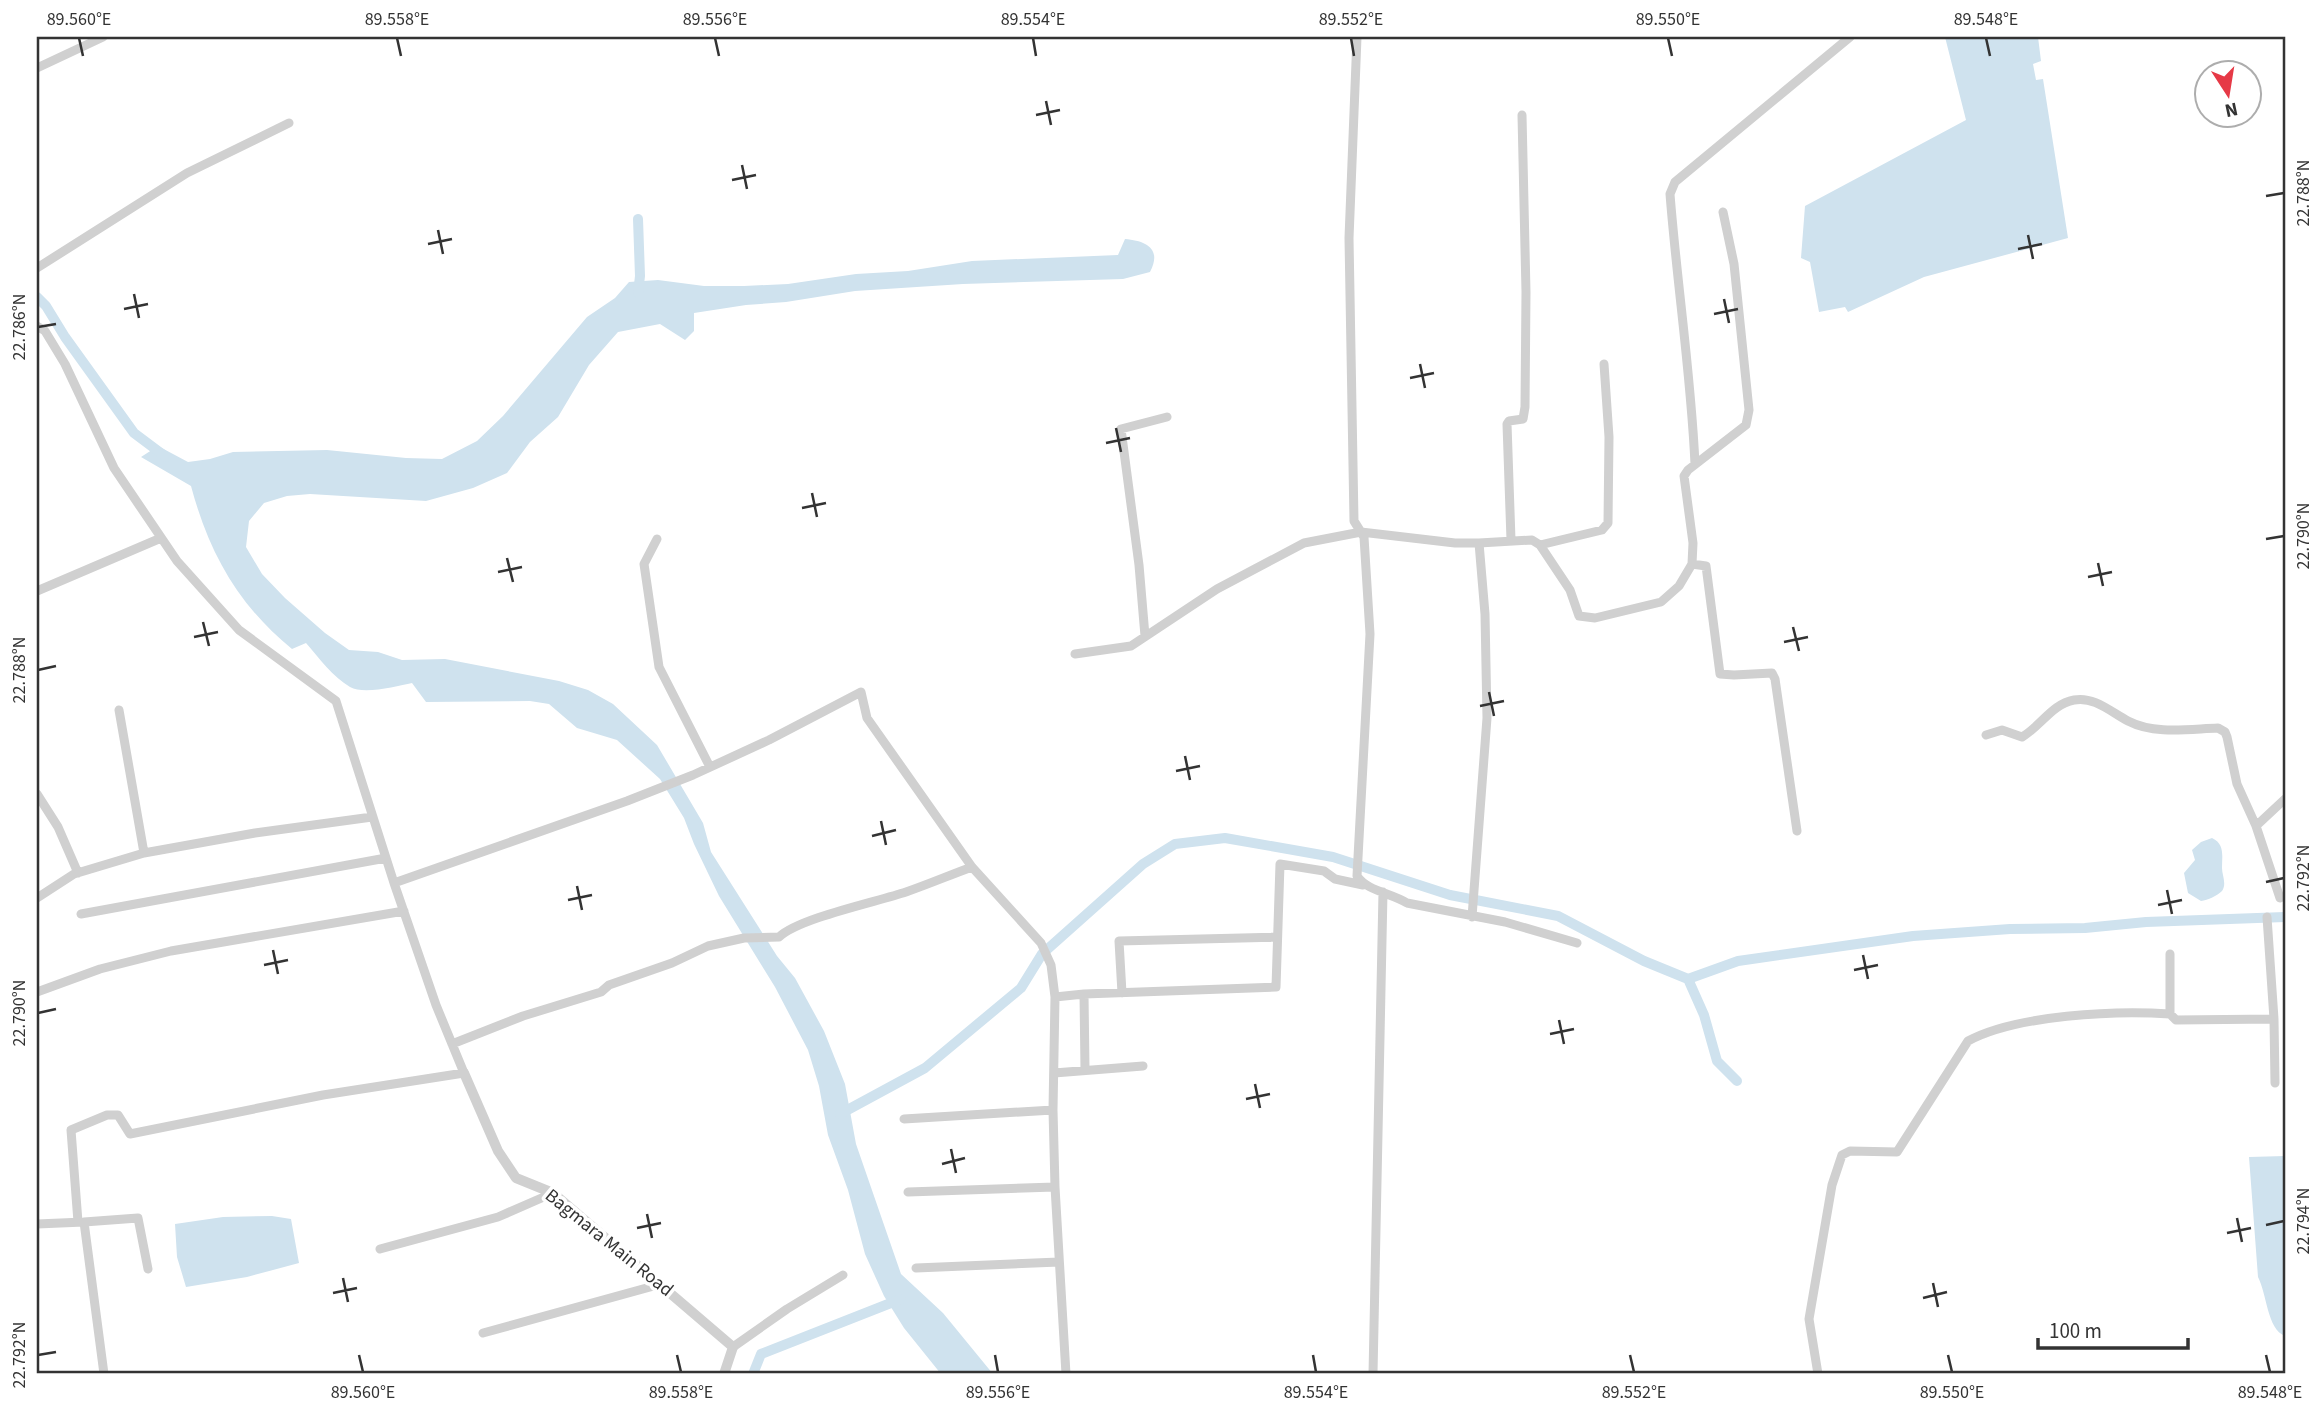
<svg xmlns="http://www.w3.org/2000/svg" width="2322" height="1411" font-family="'Source Sans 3',sans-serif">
<rect width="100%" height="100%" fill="#fff"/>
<path fill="#cfe2ee" d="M1945,37H2038L2041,61L2033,64L2036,80L2043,79L2068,238L1924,277L1848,312L1845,307L1819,312L1810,262L1801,258L1805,206L1966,120Z
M1125,239C1147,241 1162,249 1150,272L1123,279L963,284L855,291L786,302L746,305L694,313V331L685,340L660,324L618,332L589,365L558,417L530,442L507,473L473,488L426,501L310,494L287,496L264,503L249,521L246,547L262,574L285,598L325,633L349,650L378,652L402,660L445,659L559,681L588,690L613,704L657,745L703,823L711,852L777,956L795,978L824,1031L845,1084L856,1144L901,1274L943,1313L993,1374H941L904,1328L884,1296L865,1254L848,1190L828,1135L819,1086L808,1050L775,987L719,896L694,844L684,818L660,779L617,740L577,728L549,704L530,701L426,702L412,683C397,686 364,695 350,687C333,677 319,658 306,643L292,649C238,605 209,553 191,486L141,457L158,446L188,462L210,459L233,452L327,450L406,458L442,459L477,441L503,416L587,317L615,298L629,282L658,280L704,286H744L788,284L856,274L908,271L972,261L1118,255Z
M2212,838C2225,844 2222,856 2222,868C2222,875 2227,884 2222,891C2217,896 2208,900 2201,901L2188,893L2184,873L2195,860L2192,850L2201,842Z
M2285,1156V1336C2267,1329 2267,1294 2258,1277L2249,1157Z
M272,1216L291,1219L299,1263L247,1277L186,1287L177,1257L175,1224L223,1217Z"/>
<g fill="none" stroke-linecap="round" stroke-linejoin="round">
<path stroke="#cfe2ee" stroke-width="10" d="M638,293L640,276L638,219
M37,297L46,306L65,337L134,433L166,457
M1688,979L1704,1015L1717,1061L1737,1081
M840,1114L925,1068L1021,988L1042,954L1143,864L1175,844L1225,838L1333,857L1450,895L1558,916L1644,961L1688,979L1738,961L1913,936L2010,929L2085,928L2146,922L2285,917
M753,1374L761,1354L901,1299"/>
<path stroke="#d0d0d0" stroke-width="9" d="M1357,37L1349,238L1354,521L1364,537L1370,634L1357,876C1367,891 1391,893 1407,903L1505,922L1577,943
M37,68L103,37
M37,268L187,173L289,123
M37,326L45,331L65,364L114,468L177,561L239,630L336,701L394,883L436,1005L464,1073L323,1095L130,1134L118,1115H107L71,1130L78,1222
M1695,464C1691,374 1677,284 1670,194L1675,182L1850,37
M657,539L644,564L659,667L710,767
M1511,540L1507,424L1509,421L1523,419L1525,407L1526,292L1522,115
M1479,543L1532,540L1540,545L1570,590L1579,616L1595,618L1661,602L1679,586L1692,564L1693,543L1684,476L1688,470L1746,425L1749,410L1734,264L1723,212
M1540,545L1602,530L1608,523L1609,437L1604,364
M1692,564L1706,566L1720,674L1734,675L1772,673L1775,679L1797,831
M37,591L161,538
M1145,636L1139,565L1121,429L1167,417
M1075,654L1131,646L1217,589L1304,543L1361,532L1455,543H1479L1485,614L1487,718L1472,917
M119,710L144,853
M1986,735L2002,730L2022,737C2041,726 2052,704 2074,700C2094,696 2111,712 2128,721C2155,735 2189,729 2218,728L2225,732L2227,737L2237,784L2256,826
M37,794L58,827L78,873
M394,883L627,801L693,775L769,740L861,692L867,718L972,867L1041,943L1051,965L1055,997L1053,1110L1055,1187L1066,1374
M37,898L74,874L144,853L255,833L372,817
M2280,898L2256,826L2285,799
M81,914L386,858
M2267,917L2274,1019L2275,1083
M2170,954V1014
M37,992L100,969L171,951L404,911
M1122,993L1119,941L1277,937
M1084,994L1085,1069
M1055,997L1084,994L1276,987L1280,864L1324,871L1335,879L1363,885
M452,1044L523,1016L601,992L609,985L672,963L708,946L744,938L779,937C799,918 876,902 906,892C929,884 950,875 972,867
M1054,1073L1143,1066
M904,1119L1053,1110
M908,1192L1055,1187
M84,1222L138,1218L148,1269
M37,1224L84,1222L104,1374
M380,1249L498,1217L553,1193
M916,1268L1059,1262
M483,1333L661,1284
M733,1347L787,1309L843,1275
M1373,1374L1383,892
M1818,1374L1809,1319L1832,1185L1842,1155L1850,1151L1897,1152L1968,1041C2016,1015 2116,1010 2170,1014L2176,1020L2274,1019"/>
<path stroke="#d0d0d0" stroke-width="10" d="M464,1073L498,1151L516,1178L553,1193L733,1347L724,1374"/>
</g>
<path fill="none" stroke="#333" stroke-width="2.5" d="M79,38L83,56M397,38L401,56M715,38L719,56M1033,38L1036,56M1351,38L1354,56M1668,38L1672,56M1986,38L1990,56M1046,101L1051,125M1036,115L1060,110M742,165L747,189M732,180L756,175M2266,196L2284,193M438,230L443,254M2028,235L2033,259M428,244L452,239M2018,249L2042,244M134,294L139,318M1724,299L1729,323M124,309L148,304M1714,314L1738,309M38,327L56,324M1420,364L1425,388M1410,378L1434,373M1116,428L1121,452M1106,443L1130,438M812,493L817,517M802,508L826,503M2266,539L2284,536M507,558L513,582M2098,563L2103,586M498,572L522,567M2088,577L2112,572M203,622L209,646M1793,627L1799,651M194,637L218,632M1784,642L1808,637M38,670L56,666M1489,692L1494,716M1480,706L1504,701M1185,756L1190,780M1176,771L1200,766M881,821L886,845M872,836L896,830M2266,882L2284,878M577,886L582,910M2167,890L2172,914M568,900L592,895M2158,905L2182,900M273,950L278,974M1863,955L1868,979M264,965L288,960M1854,970L1878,965M38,1013L56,1009M1559,1020L1564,1044M1550,1034L1574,1029M1255,1084L1260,1108M1246,1099L1270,1094M951,1149L956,1173M942,1164L965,1158M647,1214L652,1238M2237,1218L2242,1242M2266,1225L2284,1221M637,1228L661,1223M2227,1233L2251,1228M343,1278L348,1302M1933,1283L1938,1307M333,1293L357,1288M1923,1298L1947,1292M38,1355L56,1352M359,1355L363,1372M677,1355L681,1372M995,1355L998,1372M1313,1355L1316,1372M1630,1355L1634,1372M1948,1355L1952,1372M2266,1355L2270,1372"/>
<g text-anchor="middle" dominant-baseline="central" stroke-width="7" stroke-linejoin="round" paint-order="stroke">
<g font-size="19" fill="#333" stroke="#fff">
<text transform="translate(609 1243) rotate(39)">Bagmara Main Road</text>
</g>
</g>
<rect width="2322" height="1411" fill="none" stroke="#ffffff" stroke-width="77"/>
<g transform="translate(2228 94) rotate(168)"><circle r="33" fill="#ffffff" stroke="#adadad" stroke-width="2"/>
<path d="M0-5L12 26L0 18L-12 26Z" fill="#e63946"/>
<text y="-10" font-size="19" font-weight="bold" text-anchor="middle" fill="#333333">N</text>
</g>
<path d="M2038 1338v10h150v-10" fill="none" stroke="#333333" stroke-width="3.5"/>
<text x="2049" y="1338" font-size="21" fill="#333333" stroke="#ffffff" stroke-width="5" paint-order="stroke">100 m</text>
<rect x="38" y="38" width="2246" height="1334" fill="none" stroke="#333" stroke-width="2.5"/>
<g font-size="18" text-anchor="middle" fill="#333">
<text x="79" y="25">89.560°E</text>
<text x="397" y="25">89.558°E</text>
<text x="715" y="25">89.556°E</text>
<text x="1033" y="25">89.554°E</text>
<text x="1351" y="25">89.552°E</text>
<text x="1668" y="25">89.550°E</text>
<text x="1986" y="25">89.548°E</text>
<text transform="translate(2303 193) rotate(-90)" y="6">22.788°N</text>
<text transform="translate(19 327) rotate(-90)" y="6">22.786°N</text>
<text transform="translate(2303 536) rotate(-90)" y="6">22.790°N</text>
<text transform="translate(19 670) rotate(-90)" y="6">22.788°N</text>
<text transform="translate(2303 878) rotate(-90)" y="6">22.792°N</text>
<text transform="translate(19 1013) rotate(-90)" y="6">22.790°N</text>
<text transform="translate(2303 1221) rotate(-90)" y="6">22.794°N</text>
<text transform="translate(19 1355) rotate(-90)" y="6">22.792°N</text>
<text x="363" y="1398">89.560°E</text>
<text x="681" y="1398">89.558°E</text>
<text x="998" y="1398">89.556°E</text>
<text x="1316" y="1398">89.554°E</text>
<text x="1634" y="1398">89.552°E</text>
<text x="1952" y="1398">89.550°E</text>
<text x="2270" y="1398">89.548°E</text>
</g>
</svg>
